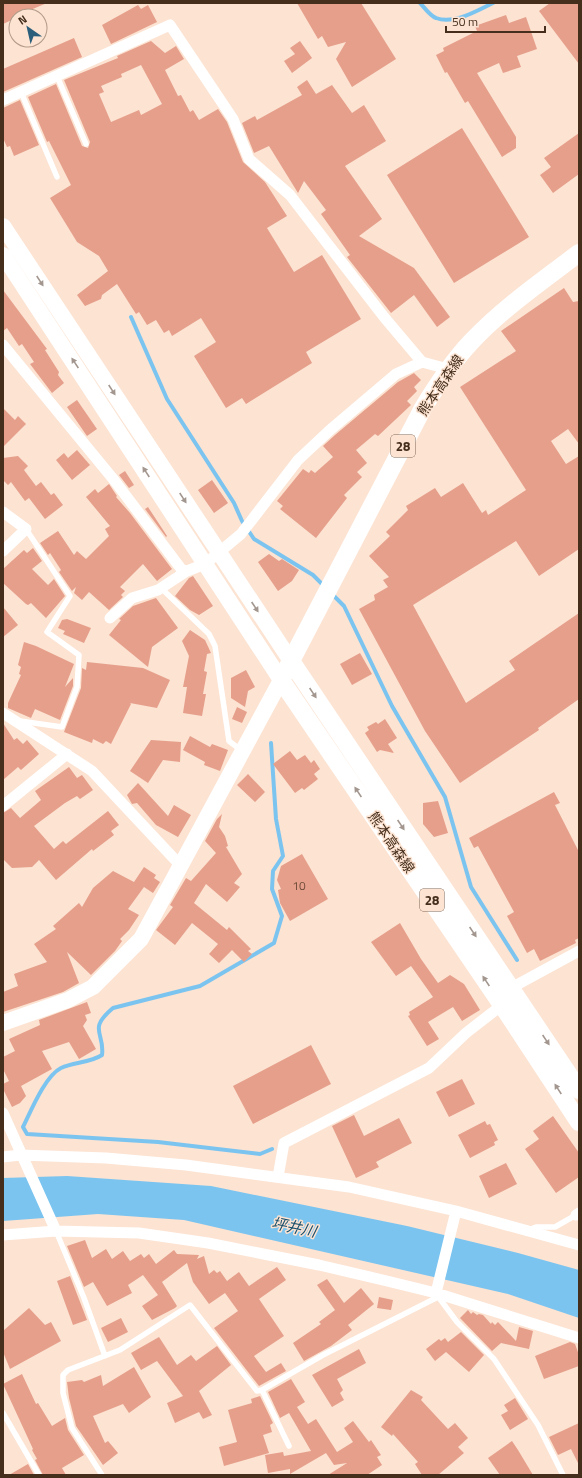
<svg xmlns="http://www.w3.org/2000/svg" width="582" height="1478" font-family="'Titillium Web','Noto Sans JP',sans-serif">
<rect width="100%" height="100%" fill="#fce3d2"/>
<path fill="#7bc4f0" d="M67,1176L211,1186L407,1226L518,1253L579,1270V1318L508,1294L184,1220L98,1214L3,1221V1178Z"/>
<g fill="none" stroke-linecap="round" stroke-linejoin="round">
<path stroke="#7bc4f0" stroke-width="4" d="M420,3C424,7 430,16 436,18C454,25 478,10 493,3
M131,317L167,399L234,503L242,521L254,539L313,575L324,586
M332,594L344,606L392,706L445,797L471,887L517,960
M271,743L276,819L283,856L273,871L272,889L282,916L274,943L200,986L113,1008C87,1030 105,1032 102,1055C90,1063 74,1062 61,1068C45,1076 31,1111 23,1127L27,1134L158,1142L260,1154L272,1149"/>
</g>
<path fill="#e69f8b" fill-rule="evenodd" d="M3,3H47L16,16V18L3,24Z
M297,3H361L396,59L352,87L336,59L346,42L328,47L322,36L318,39Z
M550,3H579V64L539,11Z
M138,5L141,9L148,5L157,22L111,44L102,25Z
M506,15L509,23L526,17L537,49L517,56L521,67L503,73L499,63L477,73L516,137V148L502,157L468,101L465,103L447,72L445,73L436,55L444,51L443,48L477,31L475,26Z
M74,38L82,57L3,92V69Z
M151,41L165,53L176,46L184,59L165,70L178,96L181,95L190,112L193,110L199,120L218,109L227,122L243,162L265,182L287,216L267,228L294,272L322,255L361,319L306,352L312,363L246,404L242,398L226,408L194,356L216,342L201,318L172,336L169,330L164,333L156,320L147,325L139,312L136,314L117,284L102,295L101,299L85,306L77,295L108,271L99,256L77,242L50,198L71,185L49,141L47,142L28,97L56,84L82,146L88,148L90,142L64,80L118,58L117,56ZM141,65L162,104L141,115L139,110L111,122L99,94L104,92L101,86L122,77L121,74Z
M300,41L312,58L292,73L284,61L295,54L290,48Z
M307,80L316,94L332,85L352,113L364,105L386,141L345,166L382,219L359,236L414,268L450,317L437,327L414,295L391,313L347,257L350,255L321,214L326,210L304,181L298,193L269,146L254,153L242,123L255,116L257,120L302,95L297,87Z
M20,100L39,145L14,156L10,146L7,147L3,138V108Z
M462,128L529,237L454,283L387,175Z
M579,133V174L553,193L540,175L551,167L544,158Z
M564,288L573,302L579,301V444L568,429L551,441L566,464L579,456V549L539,576L516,541L413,605L466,703L515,670L509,661L579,613V699L538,728L539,730L460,783L425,731L359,609L375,600L374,595L388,587L383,580L389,577L369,556L390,536L386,532L408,510L406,506L435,488L441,497L463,483L482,513L486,510L488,515L526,490L460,387L516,351L501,331Z
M3,290L47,349L45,350L59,372L58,375L64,383L52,393L30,364L34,362L22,344L19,346L7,328L3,331Z
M414,373L421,380L414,387L417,391L407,401L411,405L378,436L375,434L356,450L367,463L357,472L362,477L344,495L347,498L316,538L280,509L283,506L277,501L303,469L309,473L311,470L315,473L333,457L323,446L335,435L398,382Z
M77,400L97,429L87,436L67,407Z
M3,408L15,420L18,416L26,424L3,447Z
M77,450L90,465L72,480L56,460L64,453L68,458Z
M18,456L28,466L24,470L36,486L41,482L51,495L54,493L63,505L45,519L29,498L25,501L11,482L8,485L3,480V458Z
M125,471L134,485L129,488L119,475Z
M212,480L228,503L214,513L198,490Z
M109,484L117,496L116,497L130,513L172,569L157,581L143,564L120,587L125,591L121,595L123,597L109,610L89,592L82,600L74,593L76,587L72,591L59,572L61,570L50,553L48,555L40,543L58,531L74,555L77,551L86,559L109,536L105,529L110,526L86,497L95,489L98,493Z
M148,507L167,536L166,537L145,509Z
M33,548L42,561L32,569L48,585L54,579L65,596L46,618L31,603L28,605L26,604L3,583V569L24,550L27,553Z
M269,554L279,561L282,559L299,570L292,581L278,591L258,562Z
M193,576L213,606L199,615L190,610L175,596L189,578Z
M156,598L178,628L152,647L148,667L109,635L121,620L119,619L133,606Z
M3,607L18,625L3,637Z
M67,619L91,628L84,643L63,634L65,631L58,628L62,620Z
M190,630L205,640L211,653L207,654L204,671L207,672L203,694H206L202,716L183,713L187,687H183L189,656L182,641Z
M24,642L36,646L74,664L65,687L73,678V686L60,720L35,709L31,718L8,708V703L21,675L19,674L21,667L18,665Z
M360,653L372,674L352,685L340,664Z
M87,662L143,668L170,680L157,708L130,703L131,704L111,744L106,741L103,744L93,739L92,743L64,732L81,688L82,668L86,670Z
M246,670L255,687L248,691L245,707L231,698V678Z
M237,707L247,712L242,723L232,719Z
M385,719L397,738L388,744L394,753L380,750L377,752L365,733L369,730L367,727L376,722L378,724Z
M3,723L14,740L17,738L23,744L27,740L39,754L21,770L18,767L3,780Z
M190,736L210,747L212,744L228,750L220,771L204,765L205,762L183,750Z
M151,740L181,742L180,762L163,760L148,783L130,771Z
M290,751L297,760L305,755L311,763L314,760L320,769L314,774L318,779L304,790L302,788L295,793L273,764Z
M69,767L77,778L82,775L93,790L80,799L77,796L65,803L34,826L54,849L63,841L66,844L108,811L119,825L111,831L114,835L93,851L92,849L56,880L39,860L32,867L12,868L3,859V813L11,808L20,818L41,800L35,791Z
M248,774L265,792L255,802L237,785Z
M138,783L168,816L174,805L191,815L178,837L156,825L137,803L132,804L127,795Z
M554,792L560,803L555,805L579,852V938L575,940L576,943L540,961L534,949L527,953L507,916L514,912L478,846L474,848L469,838Z
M438,801L448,833L434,837L423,824V803Z
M222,814L219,827L225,836L228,846L226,847L242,874L234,883L240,887L227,902L206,884L194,903L227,930L229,927L251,949L248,951L252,954L244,962L232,950L219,963L209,954L218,944L192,923L175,945L156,930L173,907L170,905L186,878L191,881L216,853L205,841L217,819Z
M302,854L328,899L290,921L280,903L278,890L281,889L277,880L281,866Z
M144,867L156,875L154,878L160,882L153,893L144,887L128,909L139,915L129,930L120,939L122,941L115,951L91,975L67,952L79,983L63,992L3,1012V992L18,986L14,974L47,962L34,944L56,929L53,926L79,903L82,907L93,888L113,871L134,882Z
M400,923L421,959L438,983L450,975L464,984L480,1010L462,1021L453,1007L428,1022L439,1039L427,1046L408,1016L410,1015L409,1012L433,997L411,966L396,976L371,942Z
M87,1002L91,1013L85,1015L87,1020L83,1026L96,1049L79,1059L69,1042L42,1051L52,1069L21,1086L26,1096L20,1103L12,1107L3,1089V1084L9,1081L3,1069V1057L15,1051L9,1039L40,1025L39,1020Z
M311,1045L331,1084L253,1124L233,1086Z
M462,1079L475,1104L449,1117L436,1092Z
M354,1115L364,1136L399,1118L412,1143L376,1162L379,1167L356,1178L332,1126Z
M553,1116L579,1153V1177L556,1193L525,1149L539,1139L533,1131Z
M485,1121L487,1125L490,1124L498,1140L494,1142L495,1145L470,1158L458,1135Z
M506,1163L517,1184L489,1198L479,1176Z
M85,1240L92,1258L106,1249L112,1259L123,1251L130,1261L141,1254L144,1258L149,1254L156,1264L174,1250L177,1254L199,1255L197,1259L204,1256L209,1274L214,1270L217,1273L220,1271L227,1281L239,1272L249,1286L277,1267L286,1280L259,1299L284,1336L254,1356L266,1372L281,1363L286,1371L259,1386L214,1328L238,1311L225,1293L209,1304L193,1282L187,1263L162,1282L177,1306L175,1308L152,1320L142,1306L158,1295L143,1275L128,1285L132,1293L107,1306L93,1282L84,1287L67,1246Z
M70,1276L87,1320L73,1325L57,1281Z
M327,1279L344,1303L361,1288L374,1304L348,1325L352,1330L331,1346L304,1361L293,1343L321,1324L319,1322L335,1310L317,1285Z
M379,1297L393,1300L391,1310L377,1308Z
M29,1308L45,1325L51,1322L61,1341L10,1369L3,1352V1331Z
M468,1310L471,1314L473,1312L477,1315L479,1314L483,1315L491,1324L492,1322L495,1325L498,1322L516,1341L519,1327L533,1331L529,1349L501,1343L492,1351L460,1318Z
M121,1318L128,1332L108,1342L101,1328Z
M461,1332L484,1355L469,1372L446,1352L435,1361L426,1349L439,1339L441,1341L445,1338L448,1342Z
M159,1337L177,1365L191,1355L196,1361L217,1346L231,1365L199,1391L212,1415L203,1419L199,1412L175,1423L167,1403L183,1396L157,1361L141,1370L131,1353Z
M570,1342L575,1344L579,1355V1366L544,1379L535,1356Z
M359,1349L366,1363L337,1379L343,1390L340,1393L344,1400L332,1407L312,1375Z
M134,1367L151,1397L129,1413L123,1404L93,1416L105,1443L108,1441L118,1453L103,1465L76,1426L69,1398L67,1382L82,1380L84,1382L101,1375L103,1386Z
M22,1374L36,1404L38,1403L52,1426L65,1418L68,1430L84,1455L62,1468L66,1475H43L35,1460L37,1459L32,1450L33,1449L3,1384Z
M291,1379L305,1402L297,1407L308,1424L316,1419L337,1452L353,1442L344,1428L353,1421L369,1442L371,1440L381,1455L377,1457L382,1465L367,1475H328L347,1463L334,1465L326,1453L290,1474V1469L268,1473L265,1455L283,1452L284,1456L311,1451L289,1413L280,1418L268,1392Z
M411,1390L423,1397L421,1400L448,1429L455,1423L468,1438L458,1447L464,1453L438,1475H422L415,1464L418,1462L393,1434L392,1436L381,1427Z
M260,1396L273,1423L270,1425L272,1432L263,1435L269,1453L224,1466L219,1447L237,1442L228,1410L252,1403L251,1399Z
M515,1398L528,1419L510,1430L501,1415L508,1411L504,1405Z
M579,1423V1465L571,1449L558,1455L549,1437Z
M512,1441L518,1450L533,1475H500L488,1458Z
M28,1464L34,1475H9Z"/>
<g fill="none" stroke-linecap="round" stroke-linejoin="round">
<path stroke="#fff" stroke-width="5.5" d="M57,76L86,144
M21,92L57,177
M161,588L209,634L215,646L229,741L242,751
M20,721L62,727L77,687L79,655L47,632L70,596L26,529
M528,1230L536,1227H555L576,1215
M56,1231L84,1298L105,1356
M437,1295L457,1322L494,1359L538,1425L563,1475
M262,1390L289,1446
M3,1413L39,1475
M102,1475L72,1428L63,1393V1375L68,1370L120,1350L190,1305L257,1391L262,1390L323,1355L438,1297"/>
<path stroke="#fff" stroke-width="11" d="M3,100L170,25L233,119L249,159L290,195L384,317L422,362L448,369
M3,345L114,480L182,570L187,571L205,564L241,534L298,460L330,430L396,374L422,362
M3,512L26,529L3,551
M110,618L132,598L158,590L187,571
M3,713L92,771L180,865
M3,806L67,754
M3,1113L56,1231
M3,1157L20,1155L106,1158L186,1165L349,1187L456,1211L579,1245
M278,1177L284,1143L429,1068L466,1033L502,1005L511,988L579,951
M576,1215L579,1213
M3,1235L56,1231L139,1233L208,1243L319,1265L387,1281L436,1293L579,1338
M436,1293L456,1211"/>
<path stroke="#fff" stroke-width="16" d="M3,226L291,661
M3,255L281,680L141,939L93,987L68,1000L3,1023"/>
<path stroke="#fff" stroke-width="18" d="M579,253C542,281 503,308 471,342C452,362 437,385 423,408L281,680L502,1005L579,1122
M291,661L579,1090"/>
</g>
<defs><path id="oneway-solid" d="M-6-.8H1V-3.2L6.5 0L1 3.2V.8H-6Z"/></defs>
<g fill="#a2968e">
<use href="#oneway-solid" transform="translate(40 281) rotate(57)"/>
<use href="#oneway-solid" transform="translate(75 363) rotate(-124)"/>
<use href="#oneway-solid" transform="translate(112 390) rotate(57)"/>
<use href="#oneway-solid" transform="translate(146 472) rotate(-123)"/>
<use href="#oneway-solid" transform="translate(183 498) rotate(57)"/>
<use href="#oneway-solid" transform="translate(255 607) rotate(56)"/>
<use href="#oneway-solid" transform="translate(313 693) rotate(56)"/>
<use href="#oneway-solid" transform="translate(358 792) rotate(-124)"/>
<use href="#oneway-solid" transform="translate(401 825) rotate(56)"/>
<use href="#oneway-solid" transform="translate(473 932) rotate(56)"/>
<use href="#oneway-solid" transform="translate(486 981) rotate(-124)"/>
<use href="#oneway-solid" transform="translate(546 1040) rotate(56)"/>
<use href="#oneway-solid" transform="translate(558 1089) rotate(-123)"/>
</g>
<g text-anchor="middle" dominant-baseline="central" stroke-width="3" stroke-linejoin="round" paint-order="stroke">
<g font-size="12" fill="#6d4a38">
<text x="299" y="885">10</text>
</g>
<g fill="#fce3d2" stroke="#7c6453" stroke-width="1">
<rect x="391" y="435" width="24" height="22" rx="3"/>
<rect x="420" y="889" width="24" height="22" rx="3"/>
</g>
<g font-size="13" font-weight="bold" fill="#452e1c">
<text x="403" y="446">28</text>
<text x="432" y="900">28</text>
</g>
<g font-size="14" fill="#452e1c" stroke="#fce3d2">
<text transform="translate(440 385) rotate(-56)">熊本高森線</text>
<text transform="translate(392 842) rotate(56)">熊本高森線</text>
</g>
<g font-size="15" font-style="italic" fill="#154e6c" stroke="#fce3d2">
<text transform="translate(294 1227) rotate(12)">坪井川</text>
</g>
</g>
<rect width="582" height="1478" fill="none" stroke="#452e1c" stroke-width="8"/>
<g transform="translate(28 28) rotate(326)"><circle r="19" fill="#fce3d2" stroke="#b39b89"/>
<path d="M0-3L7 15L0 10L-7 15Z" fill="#2b5e7b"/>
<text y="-6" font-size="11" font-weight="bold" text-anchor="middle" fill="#452e1c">N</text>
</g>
<path d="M446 26v6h99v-6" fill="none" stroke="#452e1c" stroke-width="2"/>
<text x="452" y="26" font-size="12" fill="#452e1c" stroke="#fce3d2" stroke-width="3" paint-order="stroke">50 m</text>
</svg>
